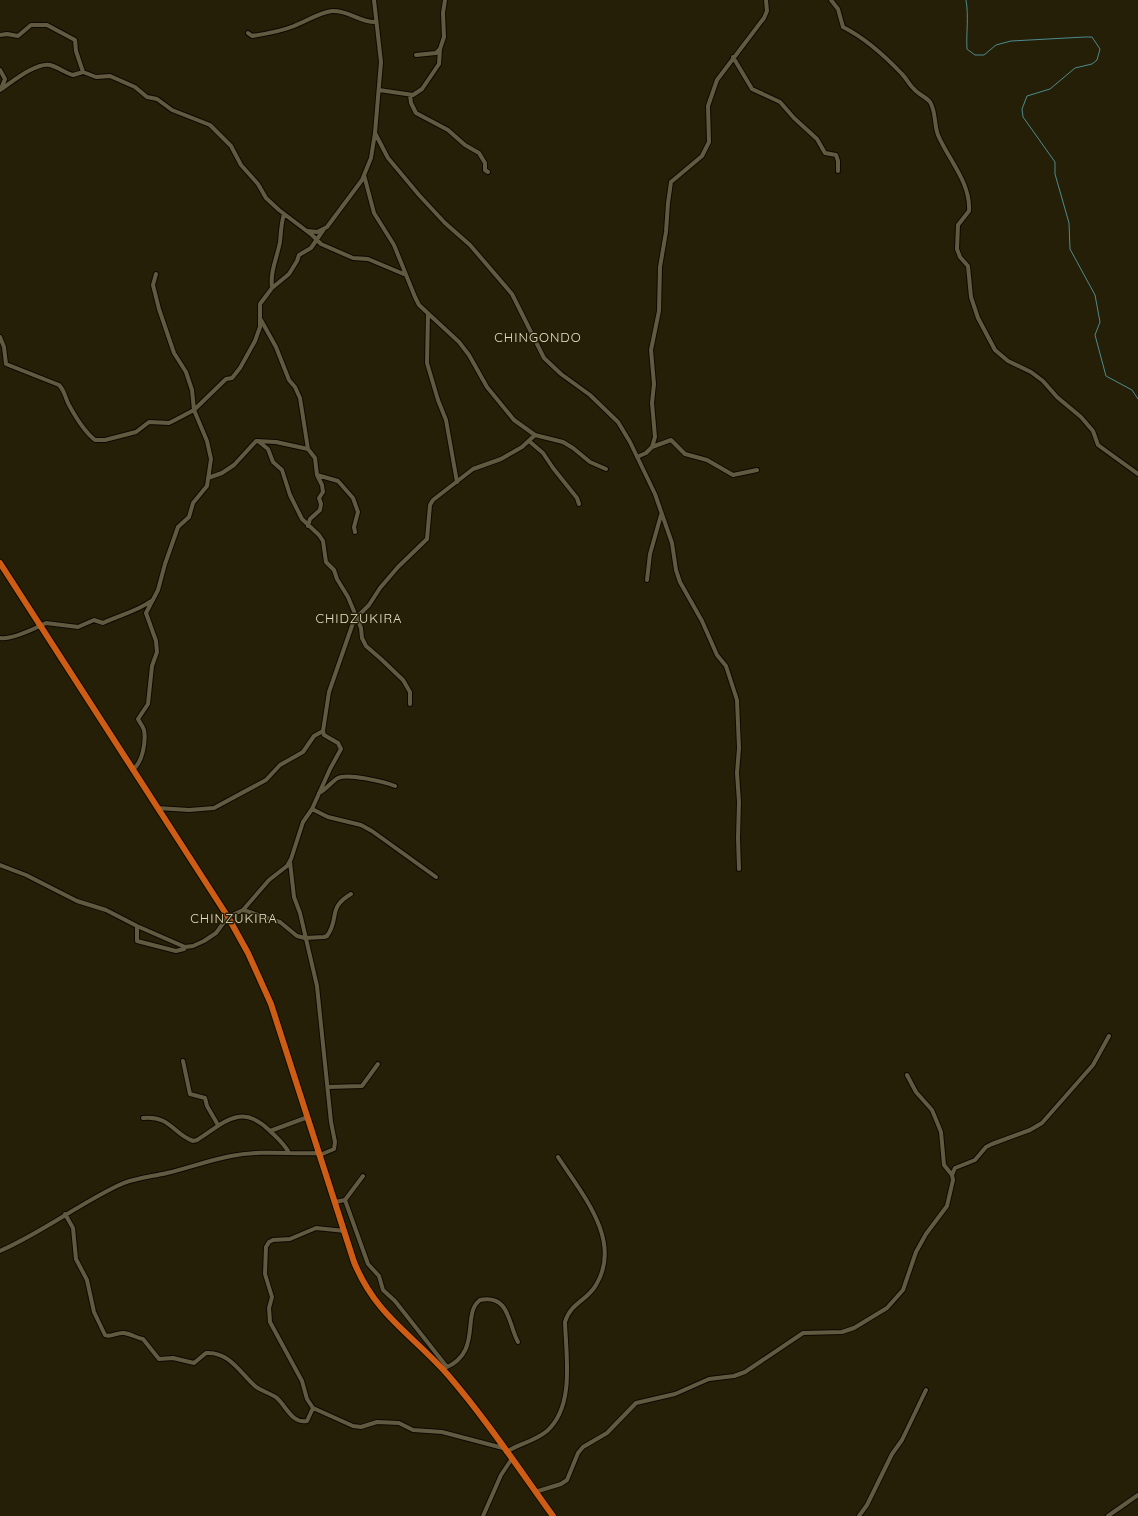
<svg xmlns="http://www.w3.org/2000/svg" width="1138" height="1516" font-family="Quicksand,sans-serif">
<rect width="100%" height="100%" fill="#251f07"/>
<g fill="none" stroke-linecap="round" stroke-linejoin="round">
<path stroke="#4c8c8e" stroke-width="1" d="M966,0C969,17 966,33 967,49L975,55H984L996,45L1011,41L1085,37H1092L1100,49L1097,60L1092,64L1075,68L1050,89L1027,96L1022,109L1023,117L1055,162V174L1069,223L1070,249L1095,295L1100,322L1095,335L1106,376L1132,390L1138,399"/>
<defs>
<path id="minor" d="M831,0L838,9L843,27C865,38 885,56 902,74C907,79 909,85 914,89C918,94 926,97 930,102C936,111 934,125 938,135C948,159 971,183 969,211L958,225L957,249L960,257L968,266L971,297L978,318L995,350L1008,361L1031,372L1043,381L1057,397L1081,417L1093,431L1098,445L1138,474
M248,33L252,36C265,34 282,31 294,26C307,21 318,13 332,11C349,10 360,23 376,22
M0,35L7,34L18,36L31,25H47L75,40L76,51L83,72
M416,55L436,53L440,49
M733,57L752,89L780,102L794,118L817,139L825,153L836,155L838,161V171
M0,70L5,79L1,89
M0,90C12,82 36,62 50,65C58,67 65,73 73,75L83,72L96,77L110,76L135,87L147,97L157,99L172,110L210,125L231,146L241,165L258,184L266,198L279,210L312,235L321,244L353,258L368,259L406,275
M379,90L413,95L422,89L439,64L440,49L444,37L443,13L445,0
M410,95L411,103L416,113L448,130L465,145L479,153L485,163V170L488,172
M375,133L388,158L419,195L445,223L470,245L512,294L544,358L561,374L590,395L618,422L630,442L655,494L672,543L676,570L680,582L702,621L717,655L726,666L737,700L739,748L737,773L739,802L738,838L739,869
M364,175L374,213L394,245L415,297L419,305L459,342L469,355L487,387L514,420L535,435L563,442L573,448L590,462L606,469
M308,231L317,232L327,227L362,180L371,158L375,133L381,62L374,0
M272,288C270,271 277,258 280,242C281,232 281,224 284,214
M428,314L427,363L438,400L446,420L457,482
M261,320L276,347L289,380L295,387L300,398L308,449
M0,337L4,347L6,364L59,385C65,391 65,398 69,405C75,416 86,433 95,440H105L136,432L149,422L169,423L175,420L194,410L226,379L232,378L240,368L255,341L260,327V304L272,288L289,274L297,261L299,255L311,248L324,229
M258,441L268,449L273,462L282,470L290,495L302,519L319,535L323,541L326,562L334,570L337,579L348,597L361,628L362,638L366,646L381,659L403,680L410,692V704
M529,441L543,453L553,468L577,498L579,504
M652,447L671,440L685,454L707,460L733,475L757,470
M637,457L646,453L652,447L655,437L652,403L654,384L651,350L659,311L660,267L666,232L668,203L671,182L702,156L709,142L708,106L717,80L764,18L767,11L766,0
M317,475L338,481L353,498L358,512L354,527L355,532
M208,478L222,473L234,465L256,441L276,442L308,449L315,458L317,475L322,485L323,492L319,498L321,504L320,510L310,519L308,526
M647,580L650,554L661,515
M0,638C12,640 36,628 46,623L78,627L94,620L103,623C119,615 136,612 151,601
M132,770C143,763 146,741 144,730C143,726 140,723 138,719L148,704L152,666L157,652L156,641L146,613L158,590L165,564L178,527L189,517L193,503L207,486L211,459L207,441L194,410L192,390L186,372L174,353L159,309L153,285L156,274
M319,793C327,789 332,781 338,778C348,773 385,782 395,786
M157,808L189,810L214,808L266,780L280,765L303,752L314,736L323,731
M312,809L328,817L361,825L372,831L436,877
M290,862L294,897L300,913L317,986L331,1122L335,1142L334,1149L320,1155
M0,865L26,875L77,901L106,910L137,926L185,947L193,946L204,941L216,933L228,917L243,910L269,880L287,866L291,859L303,822L312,809L330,769L341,749L338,743L324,735L323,731L329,692L354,620L369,605L380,588L398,567L427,539L430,505L433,500L473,469L501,459L522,447L535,435
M243,910L280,922L297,936L305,938L324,937L327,936C340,918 327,908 351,894
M137,926V941L176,951L184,949L185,947
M183,1061L190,1094L205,1098L207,1106L218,1125
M328,1087L362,1086L378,1064
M143,1118C170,1115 173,1134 193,1141L197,1140C223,1124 240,1102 269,1130C276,1137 284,1143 289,1153
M270,1131L308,1117
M952,1175L955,1168L975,1160L986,1147L992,1144L1030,1130L1042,1123L1093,1065L1109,1036
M345,1200L368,1264L379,1276L383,1290L395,1301L447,1367
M335,1202L345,1200L363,1176
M65,1214L73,1228L76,1259L87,1280L94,1312L105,1335C111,1338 117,1332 124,1333C131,1334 137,1338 143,1339L159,1359L173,1358L194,1363L206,1353C229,1351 241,1374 255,1386C261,1391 270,1393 277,1398C286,1406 292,1424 307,1421L313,1408
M345,1231L316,1228L290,1239L273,1240L269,1242L266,1247L265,1274L272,1297L269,1308L270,1322L302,1381L307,1399L313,1408L353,1426L361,1427L377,1422L399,1423L413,1430L442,1432L503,1448
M0,1251C41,1233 76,1206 117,1186C132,1178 150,1177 167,1173C188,1168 210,1160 231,1156C260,1150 290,1154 319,1153
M445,1368C483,1352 461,1314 480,1300C510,1294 508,1324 518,1342
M506,1452C519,1444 535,1441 547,1431C575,1406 566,1356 565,1322C571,1302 587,1301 596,1285C623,1241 582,1194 558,1157
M535,1492L561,1484L567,1480L578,1453L583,1447L607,1433L636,1403L675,1394L709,1379L734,1376L745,1372L803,1333L842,1332L854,1328L887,1308L903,1290L916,1252L926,1234L947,1206L953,1180L952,1175L944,1165L941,1132L937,1122L932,1110L916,1092L907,1075
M483,1516L501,1475L511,1460
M859,1516L867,1505L892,1454L902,1440L926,1390
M1108,1516L1138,1495"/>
<path id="highway" d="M0,563L228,917L248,953L271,1004L354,1262C376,1316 412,1334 448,1375C486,1419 519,1469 553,1516"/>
</defs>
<use href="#minor" stroke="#0e0900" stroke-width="6"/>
<use href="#highway" stroke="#0e0900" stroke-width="8"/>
<use href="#minor" stroke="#615a41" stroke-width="4"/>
<use href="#highway" stroke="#cd5d15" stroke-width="6"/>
</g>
<g text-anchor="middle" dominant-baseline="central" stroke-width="3" stroke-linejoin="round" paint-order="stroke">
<g font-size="13" letter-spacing="1" fill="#e6dfc2" stroke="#251f07">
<text x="538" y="337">CHINGONDO</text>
<text x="359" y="618">CHIDZUKIRA</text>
<text x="234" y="918">CHINZUKIRA</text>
</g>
</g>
</svg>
